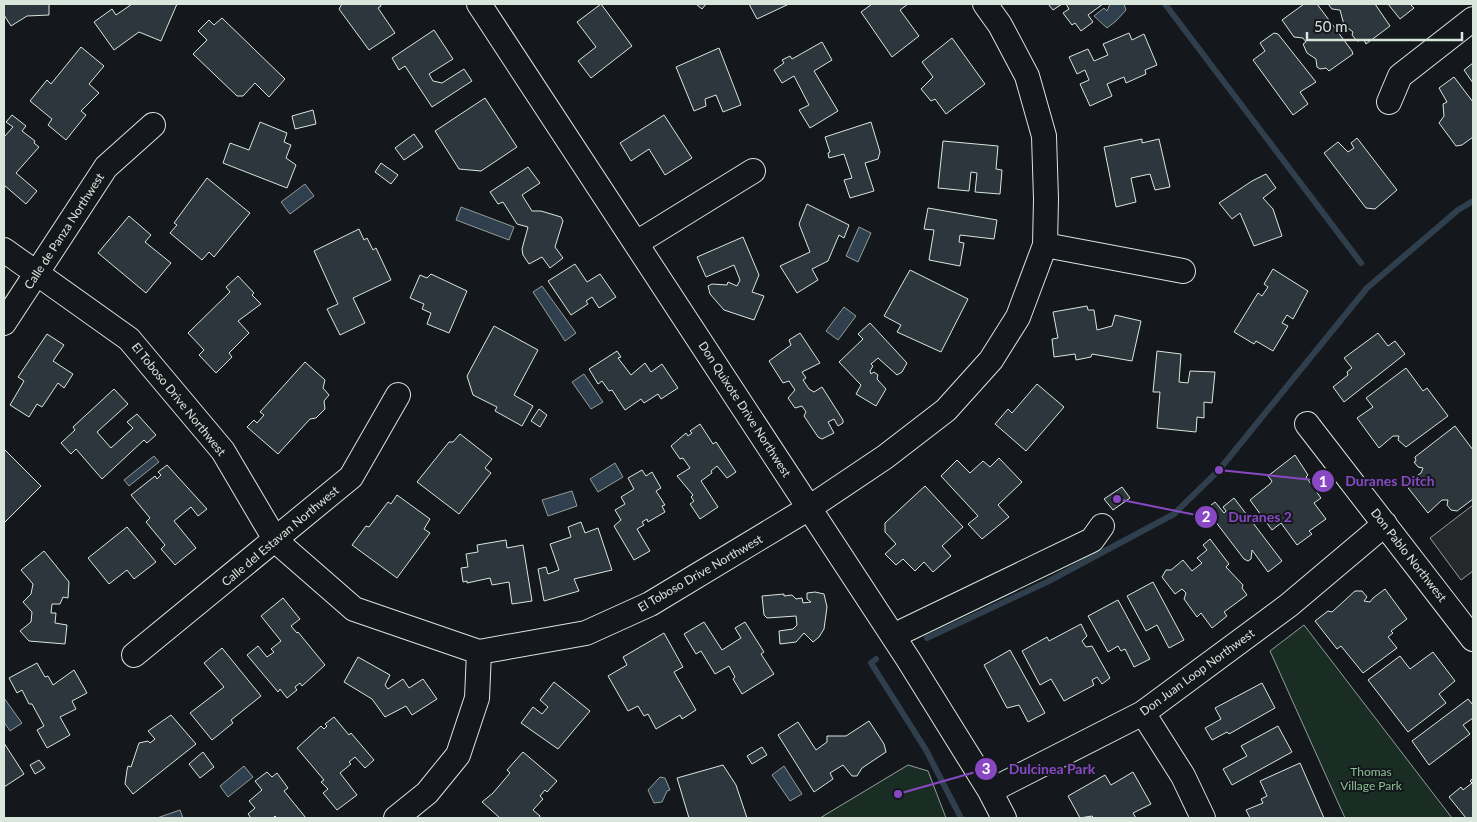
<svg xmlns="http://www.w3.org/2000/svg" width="1477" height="822" font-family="Lato,sans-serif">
<rect width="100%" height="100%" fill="#14181c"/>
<path fill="#1a2d24" stroke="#939e99" d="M1304,625L1452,818H1345L1270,651Z
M908,765L928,771L946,818H820Z"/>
<path fill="#24282b" stroke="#939e99" d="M1473,505V571L1461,580L1430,538Z"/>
<path fill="#2f3f4d" stroke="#939e99" d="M1110,4H1124L1126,10L1116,21L1107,28L1094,16L1104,8L1107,11Z
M305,184L314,196L290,214L281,202Z
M461,207L514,227L509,240L456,220Z
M859,227L871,233L858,262L846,256Z
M542,286L576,333L565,341L533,292Z
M844,307L856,316L838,340L826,331Z
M584,374L603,402L591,409L572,382Z
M154,456L159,462L129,486L124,480Z
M615,463L623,477L598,492L590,479Z
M572,491L577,506L548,516L542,500Z
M4,698L22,723L10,731L4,722Z
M244,766L253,777L228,797L220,786Z
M784,766L802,794L790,801L772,775Z
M660,777L665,778L670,790L667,791L662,802L654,803L648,790Z
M180,810L183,818H157Z"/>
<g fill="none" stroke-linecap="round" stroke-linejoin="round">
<path stroke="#2f3f4d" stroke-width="6" d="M1165,4L1361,263
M927,638L1047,582L1174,514L1219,470L1367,288L1458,210L1473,201
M876,659L871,663L926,750L961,818"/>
</g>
<path fill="#2c363c" stroke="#d8e6dc" d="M4,4H49V15L27,16L11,26L4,15Z
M132,4H177L161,41L139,32L114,50L94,22L112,9L116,15Z
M342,4H380L381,6L378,8L395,33L369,50L339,9Z
M601,4L632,46L591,78L578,61L596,47L577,22Z
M696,4H706L702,9Z
M749,4H789L757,19Z
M872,4H908L900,10L919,36L892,57L861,12Z
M1048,4H1062L1053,10Z
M1066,4H1103L1088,15L1093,22L1081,31L1075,23L1072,25L1063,13L1069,9Z
M1304,4H1317L1352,51L1353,54L1329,71L1326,68L1320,69L1317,67L1316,59L1307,53L1303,44L1306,42L1303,38L1294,37L1282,20Z
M1328,4H1375L1390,26L1366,44L1364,40L1357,41L1352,35L1353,32L1344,25L1340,10L1332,9Z
M1388,4H1410L1414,8L1400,19Z
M222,18L285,79L269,97L255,83L243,96H237L193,54L207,40L198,31L209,20L214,25Z
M434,30L453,59L429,74L433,81L442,83L464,69L472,81L432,107L405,66L399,70L392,58Z
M1129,33L1132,40L1144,34L1157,65L1145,70L1146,74L1126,83L1124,77L1107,84L1112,96L1090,106L1080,84L1089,80L1085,70L1077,74L1069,57L1088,49L1094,61L1108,55L1103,44Z
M1274,33L1278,34L1316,82L1300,92L1308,104L1293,115L1253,60L1265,51L1260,43Z
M952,38L985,84L946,114L935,99L931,101L921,89L933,77L922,62Z
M822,42L832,60L814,71L838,111L810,128L799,110L809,105L794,76L782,83L774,70L784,63L782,60L790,56L792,59Z
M81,47L104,66L89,84L99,93L81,111L86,115L66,140L48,125L52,119L30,101L47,80L51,84Z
M719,48L741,105L723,112L716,95L705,99L706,106L694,111L676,67Z
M1473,63V83L1464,70Z
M1454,77L1473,102V137L1462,145L1456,146L1439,123L1444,116L1443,104L1447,102L1439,88Z
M485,98L517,147L481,171L459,169L435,131Z
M313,110L316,124L295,129L292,116Z
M12,115L26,126L22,131L35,141L34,143L39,147L16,173L37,191L26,204L4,185V137L13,127L6,122Z
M664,115L692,158L665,175L649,149L631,161L620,143Z
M260,122L287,133L284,142L291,145L286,158L296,165L287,188L223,163L230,143L249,150Z
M871,122L880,152L878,159L865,163L874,191L850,198L844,180L852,178L844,154L829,158L828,153L830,152L825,137Z
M414,134L423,147L404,160L395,148Z
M1357,138L1397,190L1375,209L1366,208L1324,153L1338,142L1348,152L1354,148L1351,143Z
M1142,139V143L1159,139L1170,187L1155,190L1150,174L1131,178L1136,202L1116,207L1104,147Z
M943,141L998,146L996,169L1002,170L1000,194L975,192L977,173L971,172L969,191L938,188Z
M381,163L398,175L391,184L375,172Z
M528,167L540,183L522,195L532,211H541L561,217L563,221L555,247L563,258L550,268L542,257L529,264L523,255L522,249L528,227L517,224L503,202L498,204L490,192Z
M1266,174L1276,188L1263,198L1273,209L1282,236L1254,246L1240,213L1232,219L1219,203L1252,181Z
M207,178L250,213L214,257L209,252L202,260L170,233L177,225L174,223Z
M807,204L849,225L844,238L839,235L828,261L812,269L818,280L797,293L780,266L810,252L799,224Z
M928,208L997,220L994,239L960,235L959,242L964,243L960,266L929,260L934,230L924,229Z
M129,216L151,235L145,242L171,263L146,293L98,253Z
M359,229L364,240L367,238L373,250L376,248L391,280L353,298L365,323L340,335L327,309L338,304L314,251Z
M743,237L759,275L752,292L764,296L754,320L724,310L710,294L708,286L712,284L727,285L728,282L737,286L740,280L734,265L706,277L697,257Z
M575,264L587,282L600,274L616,297L599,308L592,297L586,301L588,304L571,315L548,281Z
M1273,269L1308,291L1293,319L1287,315L1282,323L1288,326L1273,351L1256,341L1254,344L1234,332L1258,293L1262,296L1268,287L1264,284Z
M910,270L968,299L941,352L897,332L901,325L884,316Z
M431,274L467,291L449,333L427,324L431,313L422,309L424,304L410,298L420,275L427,278Z
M238,276L254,293L252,295L261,304L238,321L249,333L229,353L232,357L216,373L199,355L204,350L188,333L230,292L226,287Z
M1087,306L1088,310H1094L1097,330L1112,326L1115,315L1141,321L1132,361L1092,354L1091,357L1076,360L1075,354L1054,357L1052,339L1058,338L1053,312Z
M870,323L907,363L902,372L897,375L878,358L871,364L873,366L870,371L871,374L874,372L878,375L877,379L886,389L876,406L856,394L861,385L839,362L863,339L858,334Z
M494,326L538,350L514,395L533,406L522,426L495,411L497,407L473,395L467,376Z
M800,333L820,363L802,372L806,378L803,380L809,389L814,392L822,387L843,420V423L838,426L834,419L828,422L834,433L822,439L818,437L804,416L806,412L802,406L795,408L788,398L795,390L789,381L783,383L769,361L791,345L789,340Z
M1378,333L1388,346L1395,341L1405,354L1344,402L1333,387L1348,375L1347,372L1352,368L1344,358Z
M47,334L64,345L53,361L73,374L64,388L58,383L42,407L37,404L29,417L10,405L24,381L18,377Z
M617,351L621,357L618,358L631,375L645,363L651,372L662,364L678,388L661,399L658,394L644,403L641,399L625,410L612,390L609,391L602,381L598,384L589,369Z
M1157,351L1181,354L1179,382L1188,383L1190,371L1215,372L1212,403L1204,402V418L1197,417L1196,432L1157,428L1160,392H1153Z
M305,362L325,380L323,388L329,395L324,401L325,409L316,418L310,419L278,454L247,427L254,420L257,423L264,415L260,412Z
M1406,368L1423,391L1427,388L1448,416L1406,447L1398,440L1399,436H1393L1379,448L1357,418L1373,407L1366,398Z
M1037,384L1064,407L1026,451L995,424L1008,409L1012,413Z
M114,389L128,404L97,432L111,448L133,428L127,422L137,414L156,435L147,443L144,440L102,479L76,449L71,454L61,443L75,430L73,427Z
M539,409L547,415L540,427L531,421Z
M700,424L713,444L716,442L736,472L727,478L717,466L711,471L712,473L701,481L718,507L700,519L690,504L694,501L691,497L693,495L677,476L690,468L683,458L680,459L671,446L686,433L688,436L692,433L690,431Z
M1455,426L1473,450V499L1457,511L1451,510L1447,505L1448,500H1442L1428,513L1405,484L1421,473L1423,468L1418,467L1414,462L1416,461L1415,457Z
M460,434L492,459L485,468L491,473L459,514L417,482L449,442H453Z
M4,449L41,486L4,523Z
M1295,455L1308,475L1306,477L1321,498L1314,503L1326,519L1309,531L1312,534L1297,545L1281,523L1272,530L1250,500L1270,484L1272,481L1268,476Z
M999,458L1022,482L998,505L1009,517L982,539L968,524L978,516L941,476L957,460L970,473L983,461L990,467Z
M167,465L207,509L198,516L191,507L174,521L196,548L175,565L161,549L165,545L146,522L150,518L131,495L155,476L157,479L161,475L158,472Z
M642,470L646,476L652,472L661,488L656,491L665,505L662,506L665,512L648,522L647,519L642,522L644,525L637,529L650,551L634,560L614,526L621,520L615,510L625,504L621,497L634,489L628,478Z
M925,486L963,527L942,546L951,556L933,572L924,562L915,571L903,559L896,565L885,554L896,544L885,532V523Z
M1122,487L1130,498L1113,510L1104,499Z
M397,495L430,519L424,529L430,533L397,578L352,545L366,526L369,527L388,502L391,504Z
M1234,498L1282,561L1268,572L1252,550L1251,559L1248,561L1244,559L1215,521L1211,525L1201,513L1215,502L1224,513L1226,511L1223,507Z
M581,522L585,533L598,528L612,570L574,579L579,591L544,601L538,569L546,567L548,574L559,570L550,544L571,537L568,527Z
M127,527L156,562L134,579L127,570L109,584L88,558Z
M1210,539L1229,564L1226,567L1243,585L1242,588L1247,595L1224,612L1227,616L1212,628L1201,613L1197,617L1184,599L1186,593L1182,589L1175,594L1162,577L1166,570H1171L1183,560L1192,571L1202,563L1197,558L1207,550L1203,545Z
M506,540L507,548L523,545L532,601L512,604L509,582L492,585L490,578L467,583V581L463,582L461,568L468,567L466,554L478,552L477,545Z
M44,551L69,582L68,598L63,597L60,604H52L51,613H56L55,623L67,625L65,644L29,641L20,631L31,622L32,612L23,602L31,594L33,584L21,570Z
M1153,582L1184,640L1169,648L1157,625L1146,631L1127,596Z
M1385,589L1407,619L1391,631L1393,633L1388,637L1397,648L1363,673L1341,646L1337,649L1315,621L1328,611L1332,612L1355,591H1362L1367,597L1364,601L1370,602L1373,598Z
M815,592L824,594L827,607L824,629L819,637L813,642L804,633L796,642L780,644L779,631L793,629L797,625L796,616L767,618L764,615L762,596L784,594V596L792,595L796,599L802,598L803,603L811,602L807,599V593Z
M283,598L300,619L291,626L297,633L298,632L325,665L302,686L300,683L295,687L297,690L287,698L280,689L278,692L247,655L258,646L267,657L274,652L271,649L281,641L261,616Z
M1118,600L1150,659L1134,667L1125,649L1121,651L1118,646L1108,652L1088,616Z
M704,622L722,650L741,638L735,628L745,622L764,652L761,654L774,674L742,694L733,679L735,677L729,666L715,674L701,651L696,654L684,634Z
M1081,624L1087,636L1082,641L1086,647L1092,646L1110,678L1102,684L1097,677L1092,680L1094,685L1064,701L1051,679L1040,685L1022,651L1047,637L1049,641Z
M664,633L683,667L674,672L696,710L682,719L680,715L656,729L648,714L644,716L638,706L628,711L608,676L627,665L623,657Z
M222,648L261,696L231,720L233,723L212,740L190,713L224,687L204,663Z
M1010,650L1045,713L1028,722L1019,705L1007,708L984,665Z
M1433,652L1455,681L1439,694L1446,703L1408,732L1368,680L1400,656L1410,669Z
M358,657L390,675L385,685L388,689L403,679L409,688L423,679L437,699L412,715L406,706L385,717L372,699L344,682Z
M37,663L45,677L48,676L53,685L74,670L87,693L72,701L76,709L60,717L70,735L47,748L37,730L44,726L32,704H29L22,690L17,693L9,678Z
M554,682L590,711L558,749L521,723L533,707L542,714L548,707L540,700Z
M1262,683L1275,708L1229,734L1227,732L1212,740L1205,728L1221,719L1215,708Z
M1468,699L1473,705V718L1463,725L1470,734L1429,765L1412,741Z
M171,715L196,744L133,794L125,784L127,770L128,766L131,767L139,743L148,741L150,743L155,739L148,731Z
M334,717L349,735L351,733L374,760L365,768L355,757L349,762L351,764L340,773L357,795L337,810L323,793L328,789L321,782L324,780L297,748L321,726L324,729L327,726L325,724Z
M869,721L884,744L886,752L862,768L857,776H852L843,765L830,773L833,779L814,792L778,735L798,722L816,750L827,742V736H846Z
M1278,726L1292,752L1232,785L1223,769L1247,756L1241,746Z
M4,743L24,774L4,787Z
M762,747L767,755L752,764L747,756Z
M203,752L214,767L200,778L189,764Z
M523,752L557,781L547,792L545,790L540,796L543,799L533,810L540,816L539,818H500L482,802L493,793L510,773L507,770Z
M39,760L45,768L35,774L30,765Z
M1300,763L1324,818H1250L1246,810L1263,803L1261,799L1267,796L1260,781Z
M723,765L736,785L747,818H689L677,778Z
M267,772L272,777L277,773L288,788L284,791L306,818H277L275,816L273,818H251L248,814L255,808L249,801L262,790L255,781Z
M1133,772L1151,804L1133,813L1136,818H1094L1092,816L1080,818L1068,796L1105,775L1111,785Z
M1473,778V818H1466L1449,797L1461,787L1463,790L1472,783L1470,781Z"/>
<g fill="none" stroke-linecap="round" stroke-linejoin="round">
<defs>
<path id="minor" d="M479,4L908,659L990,791L1004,818
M1389,102L1400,76L1473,19
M638,242L753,171
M1045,245L1183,271
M4,250L129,339L223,451L276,541L354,609L479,652L586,633L650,604L809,508L885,457L946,410L991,360L1018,317L1045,245L1046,199L1044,136L1027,76L1000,25L985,4
M4,323L106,167L153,125
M1307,424L1473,639
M893,636L1092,540L1102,526
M134,655L351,477L398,395
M1143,713L1183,776L1203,818
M990,791L1143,713L1289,605L1385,524
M396,818L427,793L458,755L477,698L479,652"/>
</defs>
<use href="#minor" stroke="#d8e6dc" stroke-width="26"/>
<use href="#minor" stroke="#14181c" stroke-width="24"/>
</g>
<g text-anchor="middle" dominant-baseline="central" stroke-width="4" stroke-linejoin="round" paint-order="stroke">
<g font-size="12" fill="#d8e6dc" stroke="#14181c">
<text transform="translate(64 231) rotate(-57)">Calle de Panza Northwest</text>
<text transform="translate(179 399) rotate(51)">El Toboso Drive Northwest</text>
<text transform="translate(745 409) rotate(57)">Don Quixote Drive Northwest</text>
<text transform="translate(280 536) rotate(-40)">Calle del Estavan Northwest</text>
<text transform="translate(1409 555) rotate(52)">Don Pablo Northwest</text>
<text transform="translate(700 573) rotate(-30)">El Toboso Drive Northwest</text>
<text transform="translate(1197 672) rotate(-36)">Don Juan Loop Northwest</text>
</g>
<g font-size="12" fill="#8ac095" stroke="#14181c">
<text x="1371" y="771">Thomas<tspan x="1371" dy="14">Village Park</tspan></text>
</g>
</g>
<path fill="none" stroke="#8948c3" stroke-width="2" d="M1219 470L1323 481M1117 499L1206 517M898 794L986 769"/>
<g fill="#8948c3" stroke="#14181c" stroke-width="2">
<circle cx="1219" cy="470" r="5"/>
<circle cx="1117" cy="499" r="5"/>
<circle cx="898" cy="794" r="5"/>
<circle cx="1323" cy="481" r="12"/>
<circle cx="1206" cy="517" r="12"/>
<circle cx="986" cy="769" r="12"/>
</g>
<g font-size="15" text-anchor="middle" font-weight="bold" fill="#fff">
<text x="1323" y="487">1</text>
<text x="1206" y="522">2</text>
<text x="986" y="774">3</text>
</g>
<g font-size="14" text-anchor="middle" font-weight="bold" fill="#8948c3" stroke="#14181c" stroke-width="4" stroke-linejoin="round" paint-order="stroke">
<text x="1390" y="486">Duranes Ditch</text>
<text x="1260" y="522">Duranes 2</text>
<text x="1052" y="774">Dulcinea Park</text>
</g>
<rect width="1477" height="822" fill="none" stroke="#d8e6dc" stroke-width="10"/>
<path d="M1307 32v8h155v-8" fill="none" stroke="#d8e6dc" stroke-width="2.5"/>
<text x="1314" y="32" font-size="15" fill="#d8e6dc" stroke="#14181c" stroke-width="4" paint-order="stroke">50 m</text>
</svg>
